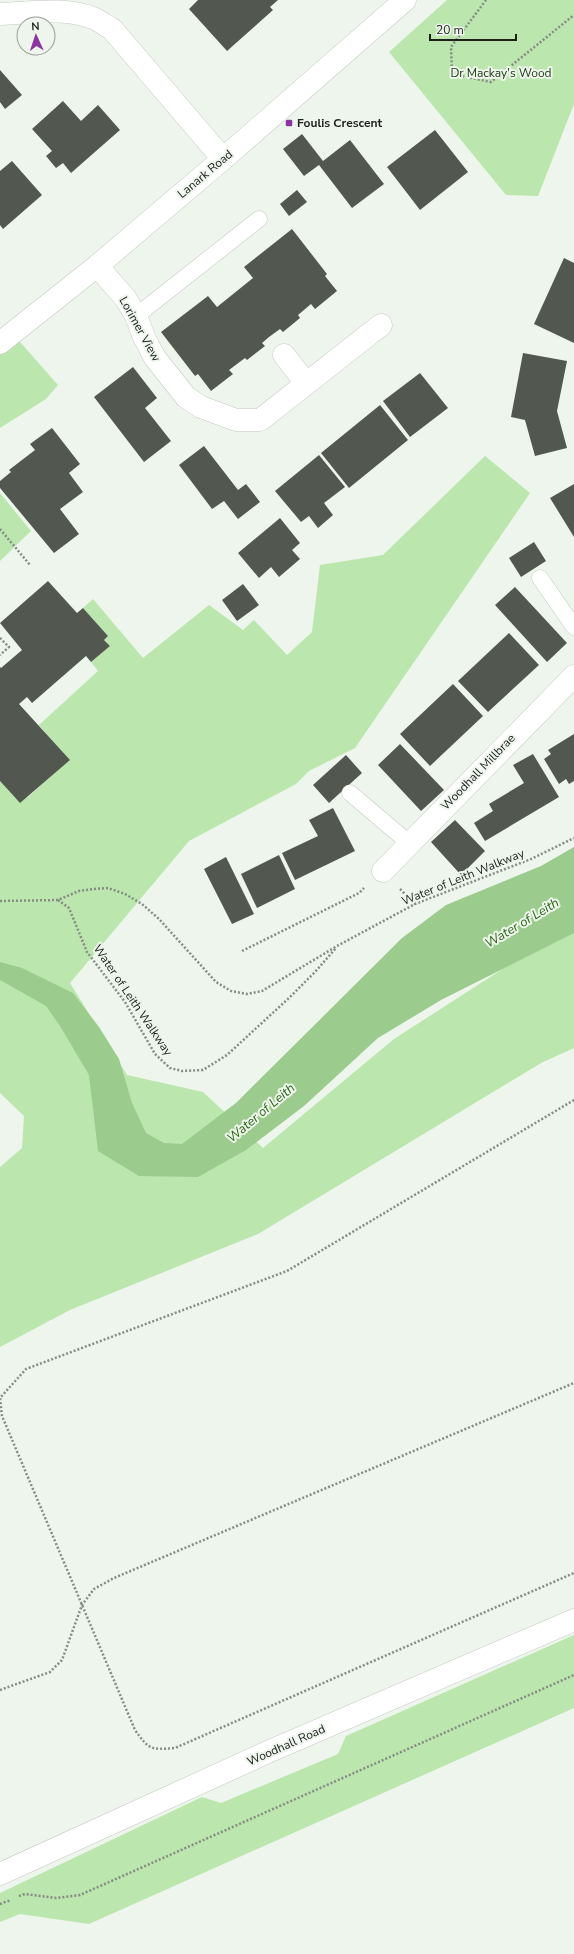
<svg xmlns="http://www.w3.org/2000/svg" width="574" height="1954" font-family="'Nunito Sans',sans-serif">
<rect width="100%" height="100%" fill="#eef5ec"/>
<path fill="#bbe6ae" d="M447,0H574V104L538,196L506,195L389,52Z
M20,342L58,385L46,399L0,428V349Z
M485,456L530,493L355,748L309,771L296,784L189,841L70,983L127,1075L203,1092L263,1148L394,1039L574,923V1048L541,1063L258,1234L70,1310L0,1347V1167L22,1148L24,1116L0,1093V781L15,798L28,797L69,760L39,725L98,671L91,662L110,646L104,640L108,636L83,608L93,599L143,658L209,605L243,630L254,620L287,655L312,632L320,565L383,555Z
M0,493L31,531L0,561Z
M574,1635V1708L89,1924L20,1914L0,1922V1893L202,1797L221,1803L338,1754L346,1736Z"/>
<path fill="#9bcb8d" d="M574,847V933L441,1000L378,1038L304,1106L246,1150L198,1177L139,1176L98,1151L89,1075L60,1026L46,1006L0,980V962L22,968L73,993L99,1027L119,1059L132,1103L146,1133L164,1143L182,1144L236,1103L402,938L446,905L541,866Z"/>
<path fill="#525850" d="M198,0H278L270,7L273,10L227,51L189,9Z
M0,70L22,95L5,109L0,102Z
M63,101L81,121L98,105L120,130L71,173L63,163L56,168L46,156L52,151L32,129Z
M435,130L468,172L420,210L387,167Z
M302,134L323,161L350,140L384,184L352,208L319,165L304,176L283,149Z
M12,161L42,195L3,229L0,225V171Z
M297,190L307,202L289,216L280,204Z
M292,229L327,274L325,276L337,291L315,309L311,304L298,315L300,318L283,332L280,329L269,337L262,343L265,346L247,360L245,358L229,370L233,374L211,391L198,374L195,376L161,332L208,296L217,307L253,278L244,267Z
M564,258L574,263V343L534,324Z
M523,353L567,361L557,411L567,448L535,456L525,420L511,417Z
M133,367L157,398L145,408L171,441L144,462L94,397Z
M420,373L448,408L410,437L383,401Z
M380,405L408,440L349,488L321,453Z
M52,428L80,464L69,473L83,492L60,509L79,534L54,553L0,488V481L11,472L9,470L35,450L30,444Z
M204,446L238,490L246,484L260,502L238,519L224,501L212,509L179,465Z
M319,455L345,487L324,503L333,515L318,528L309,516L301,522L275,491Z
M574,484V537L550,498Z
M280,518L300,543L292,550L300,559L279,577L271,567L259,578L238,553Z
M534,542L546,561L521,577L509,558Z
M48,581L77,613L83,608L108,636L104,640L110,646L91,662L86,656L32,703L27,697L19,704L70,760L20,803L0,781V667L1,668L22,650L0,623Z
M243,584L259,605L237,621L222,600Z
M515,587L567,643L547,662L495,605Z
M509,633L539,665L488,712L458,681Z
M453,684L483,716L430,766L400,734Z
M574,734V781L569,784L566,779L559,784L544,759L551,754L548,750Z
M400,744L444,790L421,811L378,765Z
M533,754L559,797L485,841L474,823L493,811L489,804L524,783L513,765Z
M346,755L362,773L329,803L313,785Z
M333,808L355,851L295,880L282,853L318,836L309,820Z
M455,820L485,851L461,875L431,842Z
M279,855L295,889L257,908L241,874Z
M226,857L254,914L232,924L204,869Z"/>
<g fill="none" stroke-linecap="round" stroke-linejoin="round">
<defs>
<path id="lane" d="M136,316L259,219
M540,578L574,627
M350,793L409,843"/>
<path id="street" d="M0,14C30,13 65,7 93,18C100,21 106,26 112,29L223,159
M97,266L126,299L136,316L144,337L155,358L186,397L201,407L236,420H260L381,325
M284,355L306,383
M383,871L574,676
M0,1874L270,1751L574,1620"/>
<path id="primary" d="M0,343L97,266L223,159L405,0"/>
</defs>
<use href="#lane" stroke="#c3cac2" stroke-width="17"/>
<use href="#street" stroke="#c3cac2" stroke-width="23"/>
<use href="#primary" stroke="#c3cac2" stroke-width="23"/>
<path stroke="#868b85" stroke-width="2.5" stroke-dasharray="2 2" stroke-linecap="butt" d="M486,0L451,47L452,74L491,82L574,15
M0,529L30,565
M0,638L9,647L0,655
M400,889L415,904
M58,900L69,908L87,952L125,1002L155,1054L170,1068L182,1071L203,1070L227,1055L289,998L315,972L336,948
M0,901L58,900L79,891L93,889L108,888L125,894L142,904L159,919L216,982L231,991L247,994L262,991L337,946L415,904L531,859L574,838
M242,951L359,893L364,888
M574,1100L287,1271L26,1369L0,1398L2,1416L135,1730C149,1750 151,1750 175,1748L574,1573
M0,1690L50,1672L62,1660L82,1605L94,1589L114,1578L574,1383
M19,1896L25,1894L56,1898L80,1895L574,1675
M0,1904L11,1900"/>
<use href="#lane" stroke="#fff" stroke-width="16"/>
<use href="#street" stroke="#fff" stroke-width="22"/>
<use href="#primary" stroke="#fff" stroke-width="22"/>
</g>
<rect fill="#8b35a2" stroke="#eef5ec" stroke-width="1.5" x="285" y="119" width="8" height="8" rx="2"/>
<g text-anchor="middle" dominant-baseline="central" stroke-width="4" stroke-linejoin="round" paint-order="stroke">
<g font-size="12" fill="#19380e" stroke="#eef5ec">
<text x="501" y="73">Dr Mackay's Wood</text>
</g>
<g font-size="12" font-weight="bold" fill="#1c1f1c" stroke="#eef5ec" text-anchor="start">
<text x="297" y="123">Foulis Crescent</text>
</g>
<g font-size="12" fill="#1c1f1c" stroke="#eef5ec">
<text transform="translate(205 174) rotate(-40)">Lanark Road</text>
<text transform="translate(140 329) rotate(61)">Lorimer View</text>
<text transform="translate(478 772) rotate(-46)">Woodhall Millbrae</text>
<text transform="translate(463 877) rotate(-22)">Water of Leith Walkway</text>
<text transform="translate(133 1000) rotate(56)">Water of Leith Walkway</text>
<text transform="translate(286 1745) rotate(-24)">Woodhall Road</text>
</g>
<g font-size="13" font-style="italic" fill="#2b6614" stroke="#eef5ec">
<text transform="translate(522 923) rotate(-31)">Water of Leith</text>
<text transform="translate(261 1113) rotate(-40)">Water of Leith</text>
</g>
</g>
<g transform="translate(36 36) rotate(357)"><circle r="19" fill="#eef5ec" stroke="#9a9f99"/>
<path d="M0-3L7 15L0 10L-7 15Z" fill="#8b35a2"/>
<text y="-6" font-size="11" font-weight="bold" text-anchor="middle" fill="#1c1f1c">N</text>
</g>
<path d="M430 34v6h86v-6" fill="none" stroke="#1c1f1c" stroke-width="2"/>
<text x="436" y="34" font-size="12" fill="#1c1f1c" stroke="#eef5ec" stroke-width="3" paint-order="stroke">20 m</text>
</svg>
